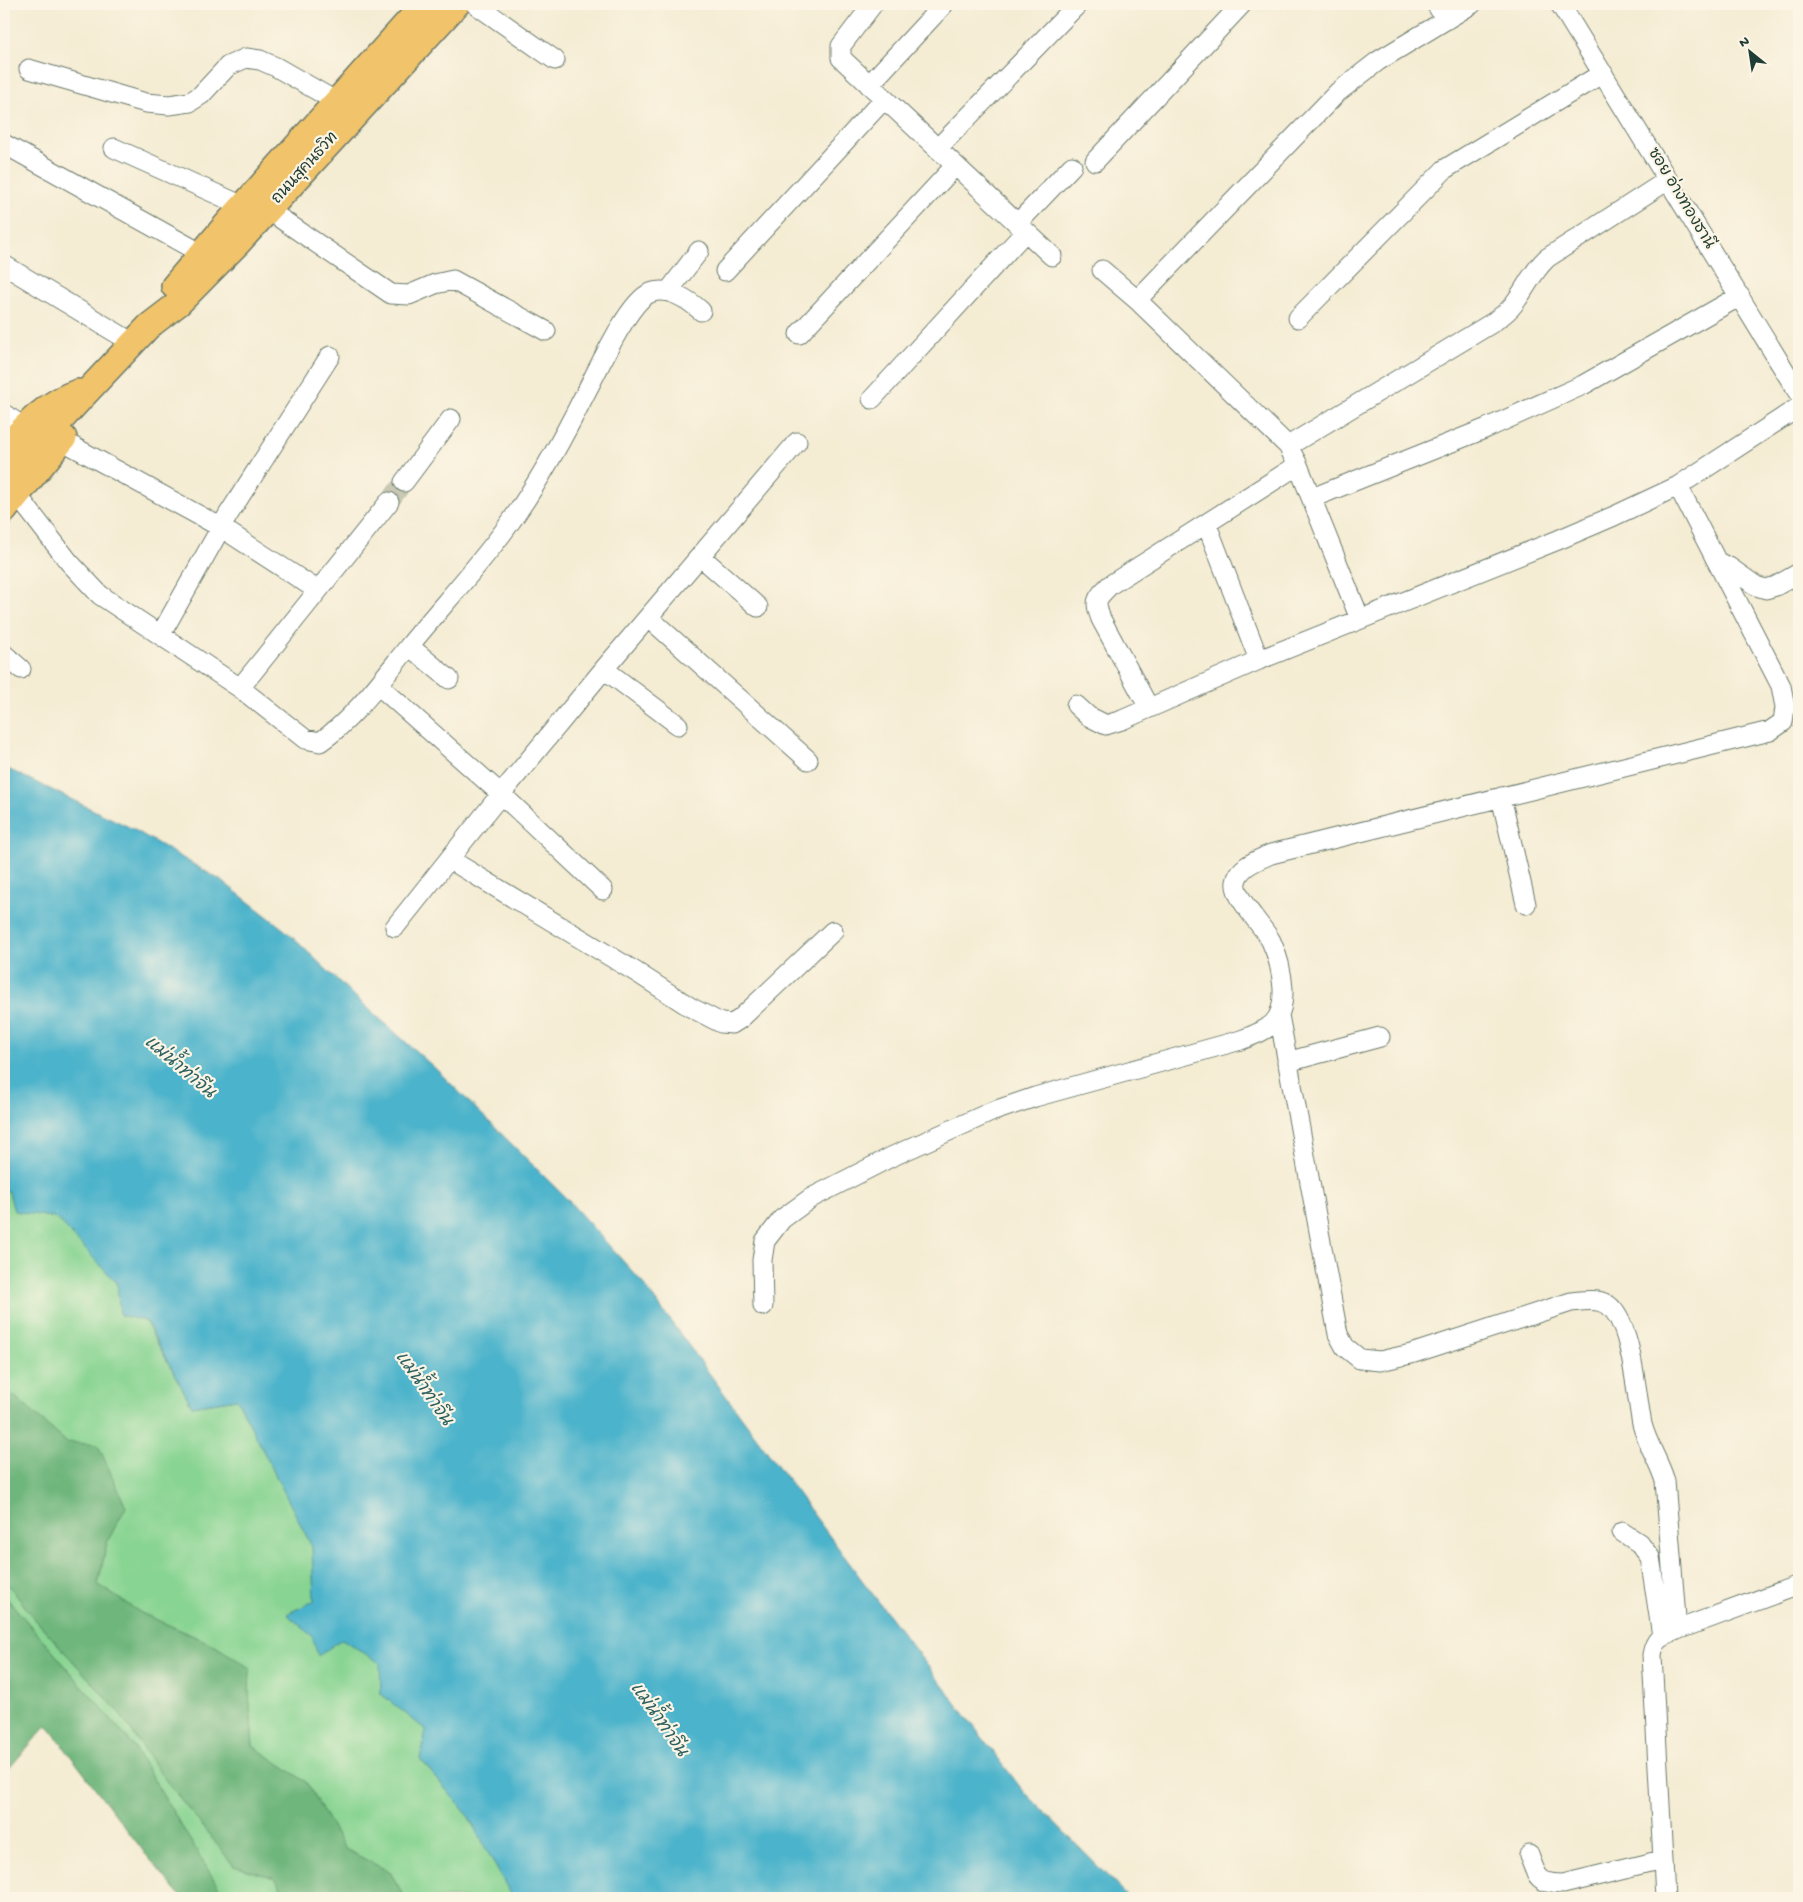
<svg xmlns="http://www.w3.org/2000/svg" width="1803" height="1902" font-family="'Gochi Hand','Playpen Sans Thai',sans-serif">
<rect width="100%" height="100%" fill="#fcf5e5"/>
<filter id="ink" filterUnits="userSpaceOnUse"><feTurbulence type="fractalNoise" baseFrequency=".02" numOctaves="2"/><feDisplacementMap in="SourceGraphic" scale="10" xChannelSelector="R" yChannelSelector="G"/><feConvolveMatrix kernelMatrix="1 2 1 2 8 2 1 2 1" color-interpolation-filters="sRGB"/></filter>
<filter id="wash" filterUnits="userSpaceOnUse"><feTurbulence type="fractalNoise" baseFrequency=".0096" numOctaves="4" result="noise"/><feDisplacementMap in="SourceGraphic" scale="20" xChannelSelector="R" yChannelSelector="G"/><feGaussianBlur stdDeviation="1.12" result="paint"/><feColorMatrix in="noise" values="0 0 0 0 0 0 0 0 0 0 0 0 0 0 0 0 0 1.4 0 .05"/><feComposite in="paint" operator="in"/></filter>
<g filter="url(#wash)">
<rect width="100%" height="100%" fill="#f4ecd3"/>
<path fill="#88d492" stroke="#548863" d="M4,1190L9,1192L14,1211L56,1217L118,1283L120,1315L145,1321L192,1406L237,1399L312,1547L314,1601L287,1614L312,1636L342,1639L381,1663V1694L426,1730L420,1759L467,1814L513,1898H405L390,1872L345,1849L306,1782L253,1746L249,1692L250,1668L212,1644L141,1613L98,1585L107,1542L125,1507L66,1442L4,1387Z
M4,1579L33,1617L118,1711L160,1773L234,1866L275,1878L287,1898H225L130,1741L4,1595Z"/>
<path fill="#6eb67c" stroke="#467a58" d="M4,1387L66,1442L98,1445L126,1507L107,1542L98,1585L141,1613L212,1644L250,1668L249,1692L253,1746L306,1782L345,1849L390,1872L405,1898H287L275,1878L234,1866L160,1773L118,1711L33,1617L4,1579Z
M4,1595L130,1741L225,1898H182L144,1852L47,1725L4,1774Z"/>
<path fill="#4cb3cb" stroke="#367880" d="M4,767L133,829L222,881L286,931L350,992L437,1070L567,1199L641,1281L862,1580L1021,1788L1129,1898H513L467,1814L420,1759L426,1730L381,1694L380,1663L342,1639L318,1656L312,1636L287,1614L314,1601L312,1547L237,1399L192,1406L146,1321L120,1315L117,1283L56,1218L14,1211L9,1192L4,1190Z"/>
</g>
<g filter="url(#ink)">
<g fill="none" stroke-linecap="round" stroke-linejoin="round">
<path stroke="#c9c9b3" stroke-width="19" stroke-dasharray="19 9" stroke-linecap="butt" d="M389,502L404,482"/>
<defs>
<path id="minor" d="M475,4L555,60
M873,4L841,46V58L1052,256
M1436,4L1446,20
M1560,4L1799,394
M29,69L146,103L169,105L190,102L201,95L228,66L246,58L260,60L276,67L337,102
M869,85L944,4
M4,144L213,260
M114,148L243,206
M937,149L1078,4
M1095,161L1242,4
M268,210L391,294L409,295L435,284L453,280L546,331
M1017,224L1072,166
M4,265L133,343
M1102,270L1137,300L1288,446L1298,465L1360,619
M725,271L884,99
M668,292L699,251
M1137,300L1338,92L1378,61L1472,4
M1298,318L1445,169L1603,73
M799,334L955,166
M872,399L1025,232
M4,414L24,427
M63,441L222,528L317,590
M1288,446L1492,323C1499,318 1508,312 1513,305C1526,289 1531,273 1547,258L1668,180
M404,482L451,419
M18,496L69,562L100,595L240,688L305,739L320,742C354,719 384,677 410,645C441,607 475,570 504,531C536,488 561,442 585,394C597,372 628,302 650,293C668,286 689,300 701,311
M1312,498L1487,428L1583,385L1740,296
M1207,525L1259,660
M700,556L758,607
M1717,562L1729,567L1756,586L1766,589L1776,586L1799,573
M648,617L808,760
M161,634L228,515L330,356
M409,646L449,679
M4,654L21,669
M604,669L678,725
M378,685L501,794L604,669L797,442
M240,688L389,502
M1076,705L1088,716L1106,725L1122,720L1259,660L1558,540L1614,516L1678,486L1799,407
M1149,708L1101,619C1094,600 1096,599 1110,585L1298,465
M1501,797L1526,904
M449,859L636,972L690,1007L721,1023L732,1024L740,1019L833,931
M395,927L501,794L603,890
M1279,1015L1338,1334L1345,1347L1360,1359L1380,1361L1411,1354L1571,1302C1582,1301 1597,1298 1608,1305C1632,1322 1636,1395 1642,1424C1647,1444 1659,1461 1665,1481L1677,1630
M1287,1062L1380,1037
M763,1306L762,1260L765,1241L782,1219L811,1198L891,1157L991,1112L1035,1097L1241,1040C1269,1029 1284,1024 1283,989C1282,973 1278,956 1271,941C1264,927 1233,897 1236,882C1239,866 1258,860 1271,854L1770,731L1783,722L1785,707L1781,686L1678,486
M1622,1532L1639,1543L1650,1557L1662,1636
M1529,1855C1537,1877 1538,1884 1563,1884L1662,1860
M1665,1898L1652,1655C1655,1637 1662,1636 1677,1630L1799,1585"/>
<path id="major" d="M174,286L225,226L424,4
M4,449C25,426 47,402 78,392
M4,482L82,397L149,326L179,303L238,243L457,4
M4,511L64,438"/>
</defs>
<use href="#minor" stroke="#6a7a6c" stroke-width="21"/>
<use href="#major" stroke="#6a7a6c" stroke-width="28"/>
<use href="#minor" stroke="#fff" stroke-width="19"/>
<use href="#major" stroke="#f1c36a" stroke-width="25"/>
</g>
</g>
<g text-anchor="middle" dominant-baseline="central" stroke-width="4.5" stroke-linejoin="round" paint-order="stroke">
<g font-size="16" fill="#1f3d34" stroke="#fcf5e5">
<text transform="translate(306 169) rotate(-48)">ถนนสุคนธวิท</text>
<text transform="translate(1680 199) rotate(59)">ซอย อ่างทองธานี</text>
</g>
<g font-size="18" font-style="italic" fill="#2c6061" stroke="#fcf5e5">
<text transform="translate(179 1068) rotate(40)">แม่น้ำท่าจีน</text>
<text transform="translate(423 1389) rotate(55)">แม่น้ำท่าจีน</text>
<text transform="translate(658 1720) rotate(55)">แม่น้ำท่าจีน</text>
</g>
</g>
<rect width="1803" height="1902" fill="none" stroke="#fcf5e5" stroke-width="20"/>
<g transform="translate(1750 52) rotate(330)" stroke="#fcf5e5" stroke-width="4" paint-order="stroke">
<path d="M0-4L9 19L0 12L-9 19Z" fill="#1f3d34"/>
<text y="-8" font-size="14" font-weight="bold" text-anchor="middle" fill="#1f3d34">N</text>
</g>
</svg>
